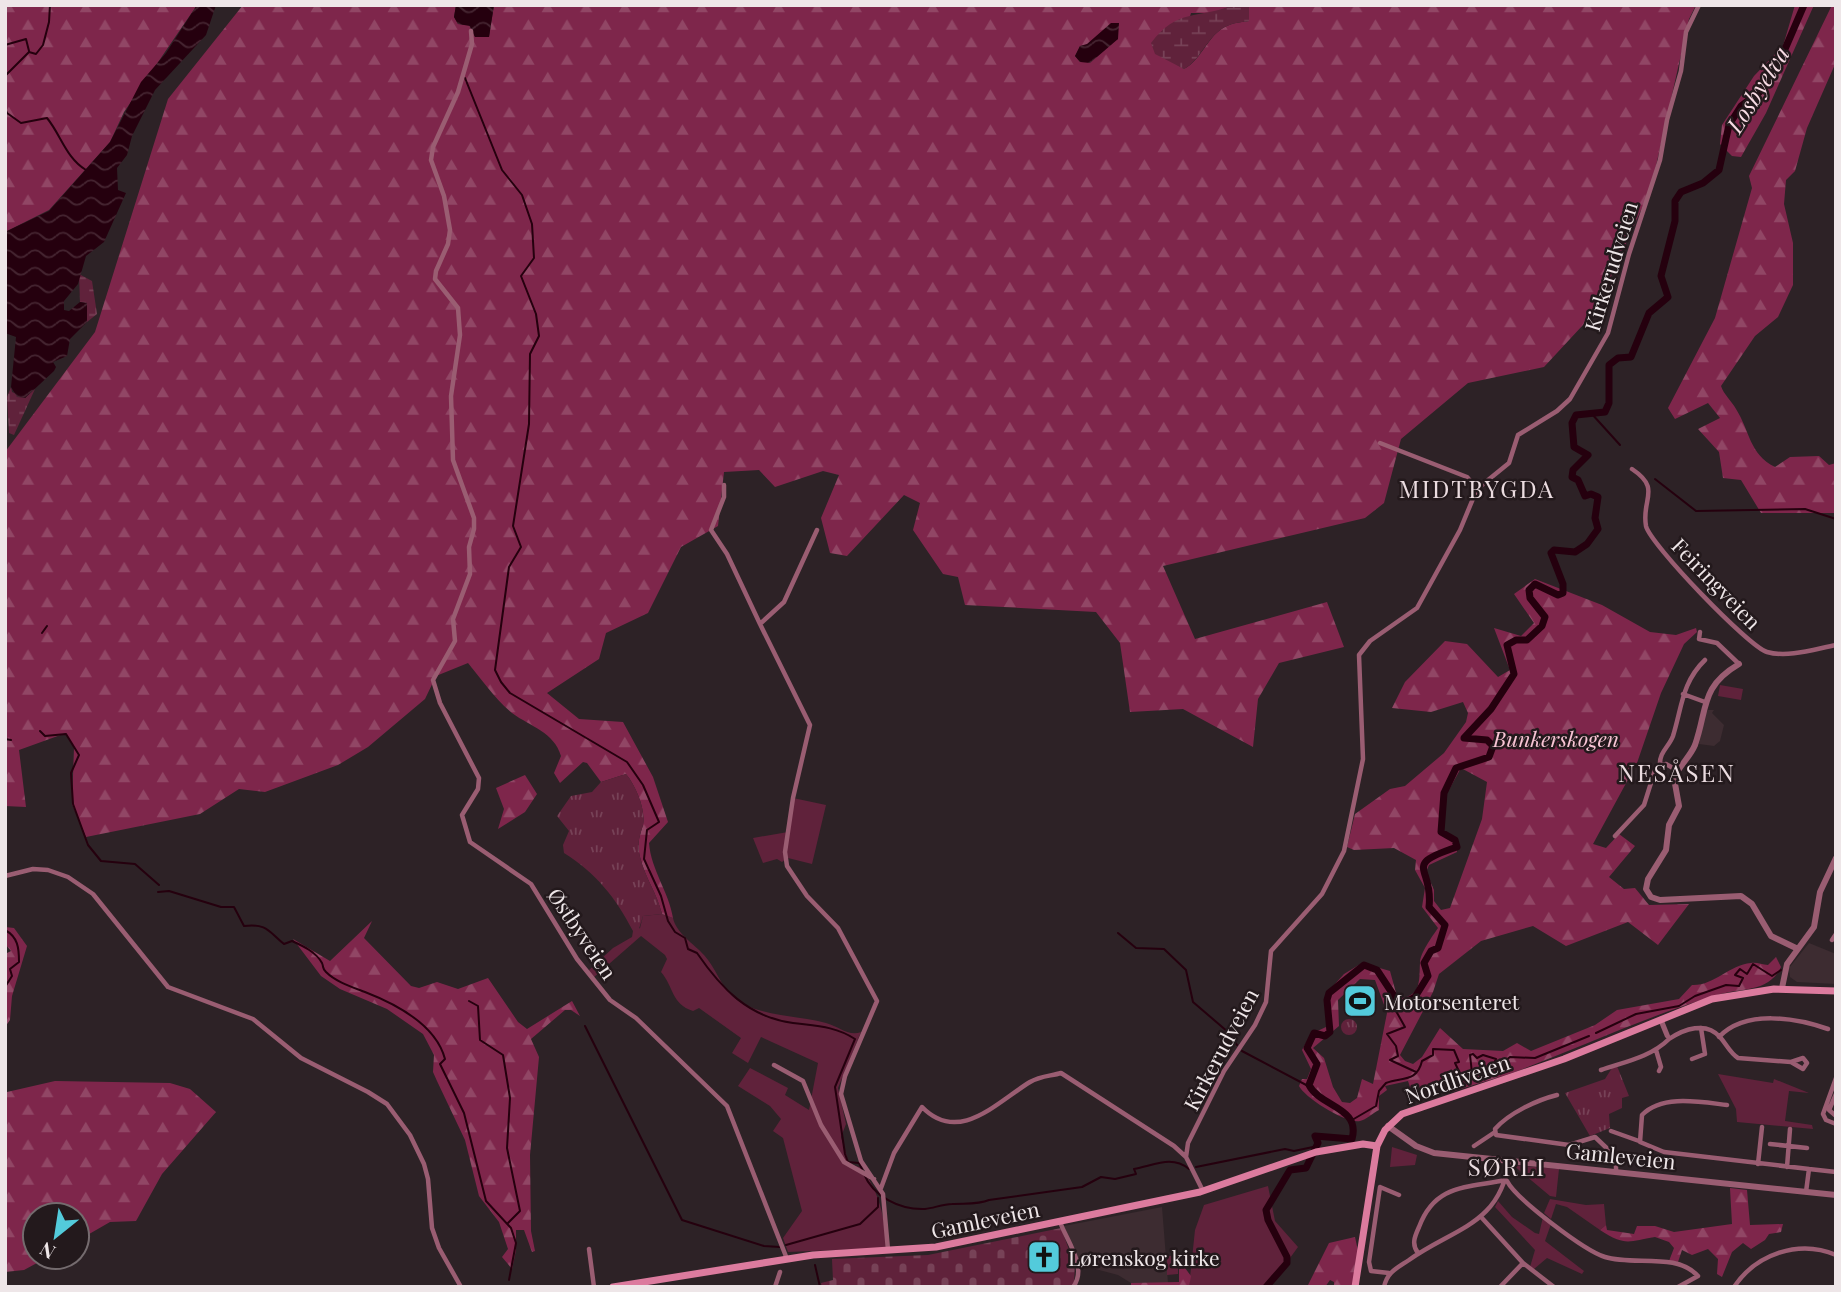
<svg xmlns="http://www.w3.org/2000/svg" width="1841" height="1292" font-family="'Playfair Display',serif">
<defs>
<pattern id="forest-firs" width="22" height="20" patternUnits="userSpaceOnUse" patternTransform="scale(1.75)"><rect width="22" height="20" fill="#7e264b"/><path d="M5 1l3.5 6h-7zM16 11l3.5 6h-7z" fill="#914665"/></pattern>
<pattern id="wetland-marsh" width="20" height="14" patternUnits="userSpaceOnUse" patternTransform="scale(1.75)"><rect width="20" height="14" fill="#60223b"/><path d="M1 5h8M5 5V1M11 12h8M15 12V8" fill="none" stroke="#774257"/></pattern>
<pattern id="cemetery-stones" width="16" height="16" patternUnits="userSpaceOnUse" patternTransform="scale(1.75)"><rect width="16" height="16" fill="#60223b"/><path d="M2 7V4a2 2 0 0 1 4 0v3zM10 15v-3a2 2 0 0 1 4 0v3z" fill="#774257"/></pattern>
<pattern id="park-tufts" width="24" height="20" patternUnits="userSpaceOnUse" patternTransform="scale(1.75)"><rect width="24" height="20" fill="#60223b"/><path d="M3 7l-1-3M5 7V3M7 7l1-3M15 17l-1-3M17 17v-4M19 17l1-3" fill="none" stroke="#774257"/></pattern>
<pattern id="water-waves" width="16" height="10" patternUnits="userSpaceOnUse" patternTransform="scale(1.75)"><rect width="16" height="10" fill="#25000e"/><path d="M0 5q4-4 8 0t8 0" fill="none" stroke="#452531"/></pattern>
</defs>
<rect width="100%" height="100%" fill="#2d2226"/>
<path fill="#3d2c31" d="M1708,710H1714L1712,713L1724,725L1720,741L1714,746L1699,744L1705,713Z
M1809,943L1836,954V984L1797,982L1790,977L1789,968Z
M1162,1207L1168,1283H1131L1118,1275L1088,1267L1079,1261L1064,1226Z"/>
<path fill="#60223b" d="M1720,685L1743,689L1741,700L1718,696Z
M793,798L826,805L812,864L788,858L782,862L777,859L763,863L753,838L788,832Z
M662,914L673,918C676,933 694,944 704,955C715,967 720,984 732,996C755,1017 797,1015 826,1023C838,1026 849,1037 861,1032L838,1088L846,1124L841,1137L849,1164L862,1168C880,1195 885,1216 886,1248L788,1252L783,1238L802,1211L783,1138L773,1131L781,1119L770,1106L738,1086L750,1068L788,1088L785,1095L809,1110L818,1063L761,1037L748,1063L732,1053L741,1038L699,1008L693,1011C671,1004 674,987 661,972L667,959L665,955L641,936L593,978L588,971L613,948L632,937L633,931L640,928L643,916Z
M1718,1074L1773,1083L1774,1079L1809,1093L1789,1091L1785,1121L1812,1125L1813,1129L1737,1122L1736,1109Z
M1392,1147L1417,1155L1415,1165L1390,1167Z
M1513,1165L1559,1169L1556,1197L1550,1196Z
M1268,1186L1275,1221L1298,1247L1269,1287H1189L1195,1230L1204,1205Z
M1550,1199L1586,1205L1604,1204L1606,1225L1600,1230L1567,1207L1556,1204L1551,1219L1544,1213Z
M1498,1201L1512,1217L1535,1233L1539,1234L1543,1217L1551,1224L1545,1241L1584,1271L1582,1274L1547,1258L1534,1269L1530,1267L1535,1250L1495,1207Z
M1167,1256H1178V1274L1167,1275Z"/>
<path fill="url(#forest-firs)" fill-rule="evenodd" d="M5,5H197L124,112L110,142L49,210L5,232Z
M243,5H456L454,17L458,24L469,25L475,37H489L494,5H1234L1213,13H1191L1176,64L1184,69C1203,59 1207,35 1227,26C1233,23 1242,22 1249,21L1248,5H1696L1689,19L1651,188L1595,312L1544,367L1468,383L1401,439L1384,503L1365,518L1163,566L1195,639L1327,602L1344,647L1279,663L1258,699L1253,747L1183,709L1130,712L1120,643L1096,612L965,605L958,577L943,574L913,530L920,503L904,495L847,556L830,553L821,518L839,475L823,471L775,487L759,470L724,472L718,526L681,547L648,613L606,633L599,659L547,693L579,719L623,722L653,777L668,822L649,843C651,870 669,892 673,918L662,914C657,893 645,878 640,857C637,844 639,838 643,825C646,810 636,786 626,774L601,782L587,763L583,762L560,783L554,773L561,756C554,732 531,727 512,713C495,699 482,680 468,663L436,676L425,699L368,747L338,765L265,792L239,789L200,814L86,837L72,804L74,748L66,733L19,750L26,807L5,806V452L95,332L168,99ZM1118,39L1080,62L1075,56L1080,46Z
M1795,5H1814L1766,113L1741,157L1732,156L1720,144L1722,125L1754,76L1783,46Z
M1832,5H1836V62L1807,128L1795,171L1786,180L1784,204L1793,243V285L1778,317L1755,336L1721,386C1724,395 1731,400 1736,409C1750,431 1749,454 1775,467L1790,457L1819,456L1829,465L1836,463V513H1761L1741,480L1723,478L1719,452L1698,429L1720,418L1708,403L1675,419L1668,408L1715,318L1752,188L1749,176Z
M1535,579L1602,605L1650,632L1676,635L1696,628L1697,632L1684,644L1661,693L1637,763L1593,844L1606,848L1619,834L1635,846L1609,877L1624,889L1635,888L1649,905L1689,904L1658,945L1628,922L1566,946L1533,926L1481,941L1439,974L1433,992L1400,1055L1405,1061L1413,1064L1422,1057L1440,1028L1463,1049L1503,1051L1517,1043L1531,1051L1595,1025L1617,1010L1679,999L1692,985C1714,986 1729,965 1751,963C1757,962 1762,965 1768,965L1776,957L1781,967C1768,993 1743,987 1717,995C1651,1015 1587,1044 1523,1069C1499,1078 1475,1084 1452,1092L1448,1079L1411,1090L1408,1081L1385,1086L1387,1090L1379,1096V1110C1373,1113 1366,1120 1360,1121C1346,1124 1304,1097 1299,1086L1302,1079H1307L1311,1069L1302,1050L1311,1034L1326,1027L1329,1020L1325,995L1344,974L1362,963L1390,971L1396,993L1401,998C1422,996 1419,978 1420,963C1420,953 1432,937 1438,928L1422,907L1425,888L1415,870L1416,860L1394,848L1354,850L1347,847L1355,814L1390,789L1405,786L1444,753L1466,722L1468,713L1463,702L1431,712L1392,708L1405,682L1445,641L1467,644L1498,677L1510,670L1494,628L1521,636L1534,623L1514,594ZM1461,768L1487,782L1482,819L1450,908L1441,910L1434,901V890L1426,872L1429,865L1457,852L1456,841L1440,833L1444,819L1441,804ZM1360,979L1375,980L1387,1013L1373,1084L1362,1079L1357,1098L1350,1103L1342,1102L1333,1087L1324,1058L1313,1048L1339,1026L1338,1000Z
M525,775L537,794L525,812L498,829L504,809L496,788Z
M372,921L364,938L411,986L419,988L437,982L458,989L488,978L518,1022L527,1029L572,1001L580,1016L571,1010H565L531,1039L539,1057L530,1155L531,1231L535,1251L532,1252L524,1230H516V1250L512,1269L502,1257L508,1249L499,1222L479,1196L465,1140L437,1081L433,1072L434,1055L423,1034L387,1009L340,989L321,976L293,939L330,961Z
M5,927L14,928L27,946L12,996L10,1020L5,1027V954L11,951L5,944Z
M55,1081L170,1083L190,1089L216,1112L162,1174L136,1221L110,1222L77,1241V1215H35V1257H48L24,1270L5,1272V1089L7,1092Z
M1730,1188L1747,1190L1750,1225L1783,1224L1781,1232L1769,1234L1765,1240L1751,1249L1743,1243L1732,1252L1722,1277L1717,1274L1718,1259L1708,1249L1692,1255L1682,1250L1678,1262L1669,1261L1674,1248L1669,1242L1655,1237C1629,1241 1626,1247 1600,1230L1606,1225L1607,1230L1634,1234L1637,1226H1655L1674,1232L1732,1224Z
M1355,1237L1358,1251L1353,1287H1334V1282L1330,1280L1325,1287H1307L1329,1243Z
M1185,1268L1191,1276L1189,1287H1131V1283L1179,1282V1269Z"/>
<path fill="url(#wetland-marsh)" d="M1234,5H1249V21C1242,22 1233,23 1227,26C1207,35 1202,59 1184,69L1155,54L1151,43C1177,8 1198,19 1234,5Z
M79,274L92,281L97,314L87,322V303L80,302Z
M11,387L12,392L25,398L35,389L14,435L9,433L7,397Z"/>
<path fill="url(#cemetery-stones)" d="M1061,1228L1075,1266L1074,1283L1069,1287H822L821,1283L833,1280L832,1259L928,1255Z"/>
<path fill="url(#park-tufts)" d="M626,774C636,786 646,810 643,825C639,838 637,844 640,857C645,878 657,893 662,914L643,916L638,932L633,931C616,898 596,873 564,853L563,845L569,831L557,816L571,796L592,792L601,782Z
M1341 1027a8 8 0 1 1 16 0a8 8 0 1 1-16 0Z
M1617,1066L1629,1096L1622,1098V1108L1609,1114L1610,1128L1590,1136L1565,1093L1605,1079L1612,1068Z"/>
<path fill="url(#water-waves)" d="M197,5H216L206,35L155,90L132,136L127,155L117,168L118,190L126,193L104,242L86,256L78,284L64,301V310L69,311L80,302L87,303V322L70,339L67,356L53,362L56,367L54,371L25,398L17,397L11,387L16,337L5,333V232L49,211L110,142L141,82L166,53Z
M456,5H494L489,37H475L470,26L458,24L454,17Z
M1111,23H1119L1118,39L1090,63L1080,62L1075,56L1080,46L1087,44Z"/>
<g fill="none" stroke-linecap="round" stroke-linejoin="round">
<path stroke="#25000e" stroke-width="2" d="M5,45L26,39L29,51
M5,76L29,52L36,54L43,45L49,22L50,5
M465,78L502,170L522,195L532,224L534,258L521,276L536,314L539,336L530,354L529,424L513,526L521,547L509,567L495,670L501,682L510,693L627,762L643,785L659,822L647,830L644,859L661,896L668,921L675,932L685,938L688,949L697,953C721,988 748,1017 793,1023C816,1026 835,1026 855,1039L835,1087L845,1154L848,1162L859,1163L862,1169
M5,108L7,113L21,123L47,118C61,135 66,158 86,170
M1591,413L1620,445
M1655,479L1696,511L1805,509L1836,519
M42,633L47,626
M40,731L45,736L66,734L79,755L71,773L73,804L88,845L101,861L135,864L159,885
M5,739L11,740
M158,892L169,891L221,907H234L244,926C267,923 269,932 284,944L292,941C303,946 316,952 322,963C324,968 322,968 326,972C336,982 352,987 365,992C396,1004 436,1025 445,1059L440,1064L464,1113L486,1201L511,1228L516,1243L509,1280
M5,930C18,937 19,948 19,962L10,969L12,976L5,987
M1118,933L1136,948L1164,949L1186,970L1193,1002L1228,1032L1237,1045
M469,1001L478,1006L480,1040L503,1055L510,1098L507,1148L520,1211L508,1223
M1400,1005L1396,1011L1405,1027L1387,1034L1396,1046L1398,1056L1390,1060L1416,1072
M585,1026L682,1220L764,1246L780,1247
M1596,1033L1636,1014L1679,1006L1695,996L1726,985L1739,986L1743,978L1735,975L1740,969L1747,974L1753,964L1772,976L1781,970
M1242,1051L1310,1087
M1352,1120L1376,1106L1379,1091L1386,1083C1403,1077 1417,1082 1422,1061L1433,1055V1049L1454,1050L1459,1062L1455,1063L1463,1080L1472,1073L1470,1055L1473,1054L1477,1058L1483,1055L1496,1059L1492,1068L1498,1070L1505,1066V1061L1510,1057L1535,1058L1589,1036
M1196,1167L1285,1149L1294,1151L1313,1147
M864,1174C873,1196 899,1210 925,1209C934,1208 943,1204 952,1204C964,1203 978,1205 989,1200L1082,1187L1101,1177L1115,1179L1136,1174L1134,1169C1155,1165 1172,1155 1189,1169
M786,1245L860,1224L878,1207V1198
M815,1265L820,1287"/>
<path stroke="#25000e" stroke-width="7" d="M1266,1287L1287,1263V1257L1268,1220L1266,1210L1290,1170L1306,1168L1318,1143L1315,1136L1352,1139C1361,1107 1320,1107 1309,1085L1317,1064L1307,1048L1314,1033L1325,1036L1330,1032L1327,1000L1329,993L1364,965L1377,970L1400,1005L1415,997L1428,976L1424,963L1431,951L1438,948L1445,925L1429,907C1434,866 1400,866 1457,847L1455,840L1441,832L1444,793L1456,768L1489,757L1493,746L1487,740L1464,738L1491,709L1514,674L1507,645L1516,640H1527L1542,626L1545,617L1530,598L1529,590L1535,584L1558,595L1563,593V584L1551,553L1554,550L1575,552L1587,544L1598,529L1595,518L1598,497L1591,494L1585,496L1578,480L1572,477L1573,470L1588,455L1574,447L1572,423L1576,415L1605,412L1609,403V365L1618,358L1631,357L1649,313L1668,297L1661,276L1675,221V201L1681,192L1703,183L1719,170L1729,125L1741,106L1761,91L1766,76L1782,56L1804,5"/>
<path stroke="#9a5d72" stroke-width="4.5" d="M471,31L472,44L458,92L433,147L431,160L444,196L450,230L448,244L436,271L435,279L458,308L460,335L451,396L453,460L474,518V529L469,547L470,574L453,619L455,641L433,680L440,703L479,778L478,789L462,815L470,842L531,884L577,959L610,1000L636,1018L727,1106L787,1259
M1380,443L1467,477L1477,489
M1632,469C1662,489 1641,499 1646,526C1650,544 1749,647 1767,652C1788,658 1815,649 1836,645
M724,485V497L711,530L727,554L760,624
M817,530L784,602L760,624L810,725L793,798L785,852L787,866L807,896L838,928L877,1001L845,1076L841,1094L861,1161L883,1194L888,1250
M1700,632L1699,639L1717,643L1739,664
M1683,694L1705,702
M1660,765C1659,752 1669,747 1673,736C1682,707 1682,682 1705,660
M1615,836L1644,805L1656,767L1666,764L1678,771
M5,876L33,869L48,870L68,877L93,894L168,987L253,1019L301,1058L368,1092L387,1104L410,1135L424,1164L428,1179L432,1228L439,1248L461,1287
M1832,940L1836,934
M1660,1019L1667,1036
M1719,1037C1746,1009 1796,1018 1828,1029
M1669,1039C1684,1029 1706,1021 1720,1037C1727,1045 1730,1053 1738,1058L1791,1062L1803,1058L1807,1063L1803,1069L1791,1062
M1656,1050L1661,1067L1659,1071
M1692,1059L1705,1054L1701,1028
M774,1065L803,1081L821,1125L844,1162L874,1179
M1601,1070C1624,1062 1651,1057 1669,1039L1661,1019
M1836,1078L1823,1114L1826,1120L1836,1124
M1836,1094L1829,1110L1836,1116
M1557,1095C1537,1100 1509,1113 1495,1129L1496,1135L1569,1145L1595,1137L1616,1157V1172
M1727,1105C1701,1102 1662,1094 1642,1115L1640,1142L1664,1152L1809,1169
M1611,1131L1639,1141
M1770,1144L1807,1148
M1474,1146L1495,1132
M1758,1164L1762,1127
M1787,1167L1790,1129
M1507,1181C1516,1199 1585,1251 1605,1257C1634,1266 1676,1252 1698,1276L1678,1287
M881,1188L894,1153L922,1107C959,1145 997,1102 1030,1082C1040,1076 1051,1076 1061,1073L1174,1146L1186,1157
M1203,1191L1186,1157L1188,1143L1224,1071L1255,1025L1266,1002L1271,951L1322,894L1344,851L1363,759L1359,655L1370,641L1417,608L1460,530L1477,489L1509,463L1518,435L1557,411L1570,399L1608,333L1629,254L1660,160L1667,120L1681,71L1686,32L1699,5
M1806,1192L1809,1169L1836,1172
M1482,1218L1523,1263L1554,1287
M1060,1222C1067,1241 1088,1268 1073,1287
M589,1249L594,1287
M1418,1253C1411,1244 1415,1236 1419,1227C1435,1184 1466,1188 1506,1180
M1389,1273L1371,1271L1369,1262L1380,1187L1399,1195
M775,1287L780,1272
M1384,1287C1387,1272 1397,1268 1409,1260C1454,1228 1500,1225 1509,1161
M1500,1287L1523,1263
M1734,1287C1756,1254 1799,1239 1836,1255"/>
<path stroke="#9a5d72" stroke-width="6" d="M1739,664C1700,687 1708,708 1695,745C1690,757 1679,766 1674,778L1679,806L1669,825L1666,850L1648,879L1646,889L1651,897L1660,900L1741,896L1752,904L1771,936L1798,949
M1782,988L1787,964L1814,927L1820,892L1836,858
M1388,1126L1416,1146L1434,1153L1836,1195"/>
<path stroke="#dc7b9e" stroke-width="7" d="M613,1287L813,1255L936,1247L1200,1192L1316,1152L1363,1144L1377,1146
M1355,1287L1377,1146L1385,1130L1402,1114L1564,1059L1712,999L1774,989L1836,991"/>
</g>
<defs>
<symbol id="stadium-square" viewBox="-11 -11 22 22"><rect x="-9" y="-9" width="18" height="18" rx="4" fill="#53cbdb" stroke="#23191c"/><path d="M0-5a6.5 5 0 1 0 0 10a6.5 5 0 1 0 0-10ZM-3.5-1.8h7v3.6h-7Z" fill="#111"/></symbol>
<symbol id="church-square" viewBox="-11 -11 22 22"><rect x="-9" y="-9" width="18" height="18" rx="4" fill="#53cbdb" stroke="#23191c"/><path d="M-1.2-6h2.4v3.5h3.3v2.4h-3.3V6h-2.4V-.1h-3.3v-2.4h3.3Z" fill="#111"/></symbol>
</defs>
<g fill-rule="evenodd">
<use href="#stadium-square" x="1341" y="982" width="38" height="38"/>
<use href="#church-square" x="1025" y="1238" width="38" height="38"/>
</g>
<g text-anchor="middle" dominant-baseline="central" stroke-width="5" stroke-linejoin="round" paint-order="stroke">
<g font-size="21" fill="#eee6e8" stroke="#23191c">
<text transform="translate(1610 266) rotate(-73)">Kirkerudveien</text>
<text transform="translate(1717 583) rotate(46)">Feiringveien</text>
<text transform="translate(583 933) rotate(56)">Østbyveien</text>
<text transform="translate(1220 1049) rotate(-62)">Kirkerudveien</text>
<text transform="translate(1457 1078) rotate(-19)">Nordliveien</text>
<text transform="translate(1621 1155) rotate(6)">Gamleveien</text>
<text transform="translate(985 1219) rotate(-12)">Gamleveien</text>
</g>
<g font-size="21" font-style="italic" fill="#f9c5d5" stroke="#23191c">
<text x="1556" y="738">Bunkerskogen</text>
</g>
<g font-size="21" fill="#eee6e8" stroke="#23191c" text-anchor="start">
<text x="1384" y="1001">Motorsenteret</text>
<text x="1068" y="1257">Lørenskog kirke</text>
</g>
<g font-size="23" font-style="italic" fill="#f7dce4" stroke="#23191c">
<text transform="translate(1757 89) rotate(-58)">Losbyelva</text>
</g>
<g font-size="24" letter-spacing="2" fill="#ebdce0" stroke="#23191c">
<text x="1477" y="488">MIDTBYGDA</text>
<text x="1677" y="772">NESÅSEN</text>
<text x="1507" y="1166">SØRLI</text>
</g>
</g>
<rect width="1841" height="1292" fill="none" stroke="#eee6e8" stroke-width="14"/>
<g transform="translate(56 1236) rotate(210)"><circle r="33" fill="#23191c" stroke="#746b6e" stroke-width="2"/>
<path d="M0-5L12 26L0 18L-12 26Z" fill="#53cbdb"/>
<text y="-10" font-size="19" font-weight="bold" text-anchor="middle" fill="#eee6e8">N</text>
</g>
</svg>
